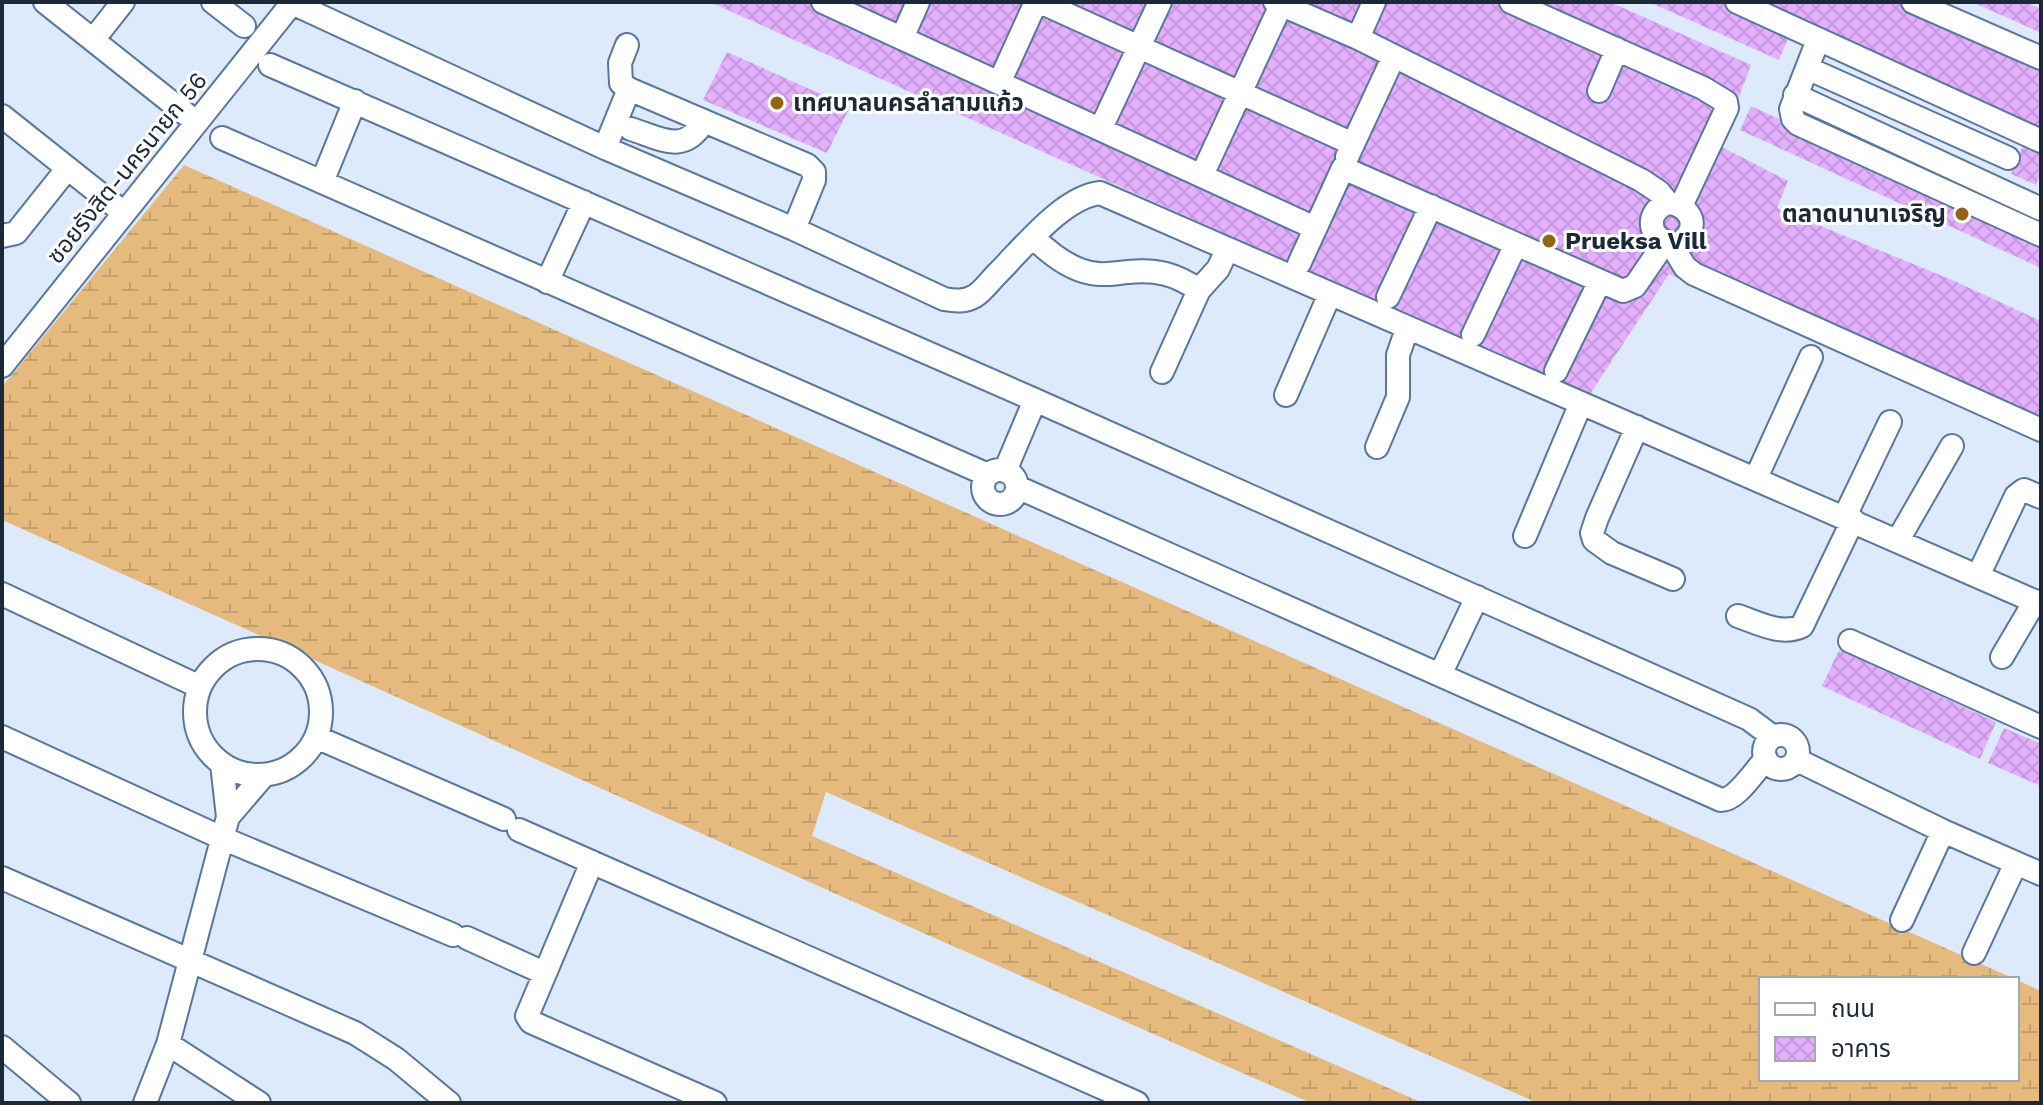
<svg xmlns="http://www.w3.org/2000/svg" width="2043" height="1105" font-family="'Work Sans','Noto Sans Thai',sans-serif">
<defs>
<pattern id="wetland-marsh" width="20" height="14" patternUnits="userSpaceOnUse" patternTransform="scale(2)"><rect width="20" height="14" fill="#e6ba7d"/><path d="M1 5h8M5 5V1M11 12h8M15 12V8" fill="none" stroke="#c5a06d"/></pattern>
<pattern id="building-cross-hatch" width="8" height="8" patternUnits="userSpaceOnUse" patternTransform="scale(2)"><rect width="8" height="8" fill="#e5afff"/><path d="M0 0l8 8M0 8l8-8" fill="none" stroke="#c497db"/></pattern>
</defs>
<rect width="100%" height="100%" fill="#dceafc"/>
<path fill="url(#wetland-marsh)" d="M184,165L2015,979H1761V1079H2017V980L2041,991V1103H1538L826,792L812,836L1423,1103H1311L930,936L2,520V387Z"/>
<path fill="url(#building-cross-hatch)" d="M710,2H1610L1751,65L1720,146L1788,181L1777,208L1952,280L2041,321V442L1669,274L1588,397Z
M1649,2H1718L1790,34L1779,60Z
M1765,2H1899L2041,65V135L1804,29L1808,21Z
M1972,2H2026L2041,9V33Z
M727,52L850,107L827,153L703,100Z
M1751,106L2041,240V268L1740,130Z
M2025,141L2041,148V172L2036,185L2011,174Z
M1839,650L1996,722L1980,759L1822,686Z
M2004,728L2041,744V786L1988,763Z"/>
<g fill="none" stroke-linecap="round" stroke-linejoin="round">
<defs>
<path id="minor" d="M45,2L196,122
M213,2L244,26
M823,2L1315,228
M1040,2L1353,144
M1275,2L1358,38L1641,180L1659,192L1668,203
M1511,2L1703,88L1726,102L1727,108L1681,206
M1737,2L2041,141
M1913,2L2041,58
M292,3L605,148L794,229L944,299C955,301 965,302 975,296C983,291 990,281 997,274C1023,248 1063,197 1100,193C1413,332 1728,465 2041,604
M902,38L918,2
M1358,38L1374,2
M93,40L123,2
M1818,40L1791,109L1793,119L1798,124L2041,235
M270,65L1035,400L1749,719L1773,737
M1807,68L2008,158
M1000,81L1036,2
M629,89L807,165L814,172V180L794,229
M1599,91L1617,49
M1795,95L2041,209
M2,116L124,213
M1101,128L1160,2
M631,129C662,139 684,155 704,121
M222,138L988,475
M605,148L629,89L621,83L620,63L627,45
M1347,157L1394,56
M1202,175L1281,5
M322,182L355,101
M1668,203C1684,204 1699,219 1688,235C1684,240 1678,245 1674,249L1671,243C1647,239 1645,211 1668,203Z
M2,236L16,233L67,169
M1033,237C1048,252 1069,269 1091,273C1104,276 1116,273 1128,272C1157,269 1175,274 1199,290L1218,269L1227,250
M1674,249L1685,267L1694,274L2041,430
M1299,264L1343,168L1623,291L1635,286L1665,242
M547,282L584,202
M1388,297L1431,206
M1473,335L1516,244
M2,366L293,2
M1556,371L1600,281
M1162,372L1199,290
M1286,395L1329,296
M1637,427L1597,518L1592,533L1594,540L1612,553L1673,579
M1377,447L1398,397V355L1407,329
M983 487a17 17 0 1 1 34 0a17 17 0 1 1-34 0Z
M1005,471L1035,400
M1756,478L1811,357
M1017,487L1721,800C1737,800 1754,771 1766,759
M1845,516L1890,422
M1525,536L1581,403
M1898,540L1952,446
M1978,576L2016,496L2024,490L2041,497
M2,594L200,687
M1738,616C1758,623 1782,636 1802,626L1853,520
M1850,641L2041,727
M195 712a63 63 0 1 1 126 0a63 63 0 1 1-126 0Z
M2002,657L2035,601
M1440,675L1477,597
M1764 752a17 17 0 1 1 34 0a17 17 0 1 1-34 0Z
M2,737L222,838L453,935
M316,737L504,819
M1797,760L1943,831L2041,874
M228,817L264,775
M519,830L1137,1103
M592,862L527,1016L531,1022L715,1103
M2,878L355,1033L396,1059L449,1103
M1902,920L1943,831
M467,938L544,973
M1974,953L2016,863
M168,1044L259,1103
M2,1047L69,1103
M145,1103L168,1044L228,817L222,764"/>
</defs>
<use href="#minor" stroke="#58779e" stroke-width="26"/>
<use href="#minor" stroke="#fff" stroke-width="22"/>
</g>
<g fill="#936412" stroke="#fff" stroke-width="3">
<circle cx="777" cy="103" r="8"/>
<circle cx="1962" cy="214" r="8"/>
<circle cx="1549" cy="241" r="8"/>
</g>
<g text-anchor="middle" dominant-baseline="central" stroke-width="6" stroke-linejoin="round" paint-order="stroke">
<g font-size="24" font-weight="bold" fill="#1c2939" stroke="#fff" text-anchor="start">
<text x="793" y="103">เทศบาลนครลำสามแก้ว</text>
<text x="1946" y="214" text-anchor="end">ตลาดนานาเจริญ</text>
<text x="1565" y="241">Prueksa Vill</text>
</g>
<g font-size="24" fill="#1c2939" stroke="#fff">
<text transform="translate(127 168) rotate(-51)">ซอยรังสิต-นครนายก 56</text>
</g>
</g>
<rect width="2043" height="1105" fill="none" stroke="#1c2939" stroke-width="8"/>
<rect x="1759" y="977" width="260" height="104" fill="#ffffff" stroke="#a4a9b0" stroke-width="2"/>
<rect x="1775" y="1003" width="40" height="12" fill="#ffffff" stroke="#a4a9b0" stroke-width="2"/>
<text x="1831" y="1017" font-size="24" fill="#1c2939">ถนน</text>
<rect x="1775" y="1037" width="40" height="24" fill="url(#building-cross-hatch)" stroke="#a4a9b0" stroke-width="2"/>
<text x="1831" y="1057" font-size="24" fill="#1c2939">อาคาร</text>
</svg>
